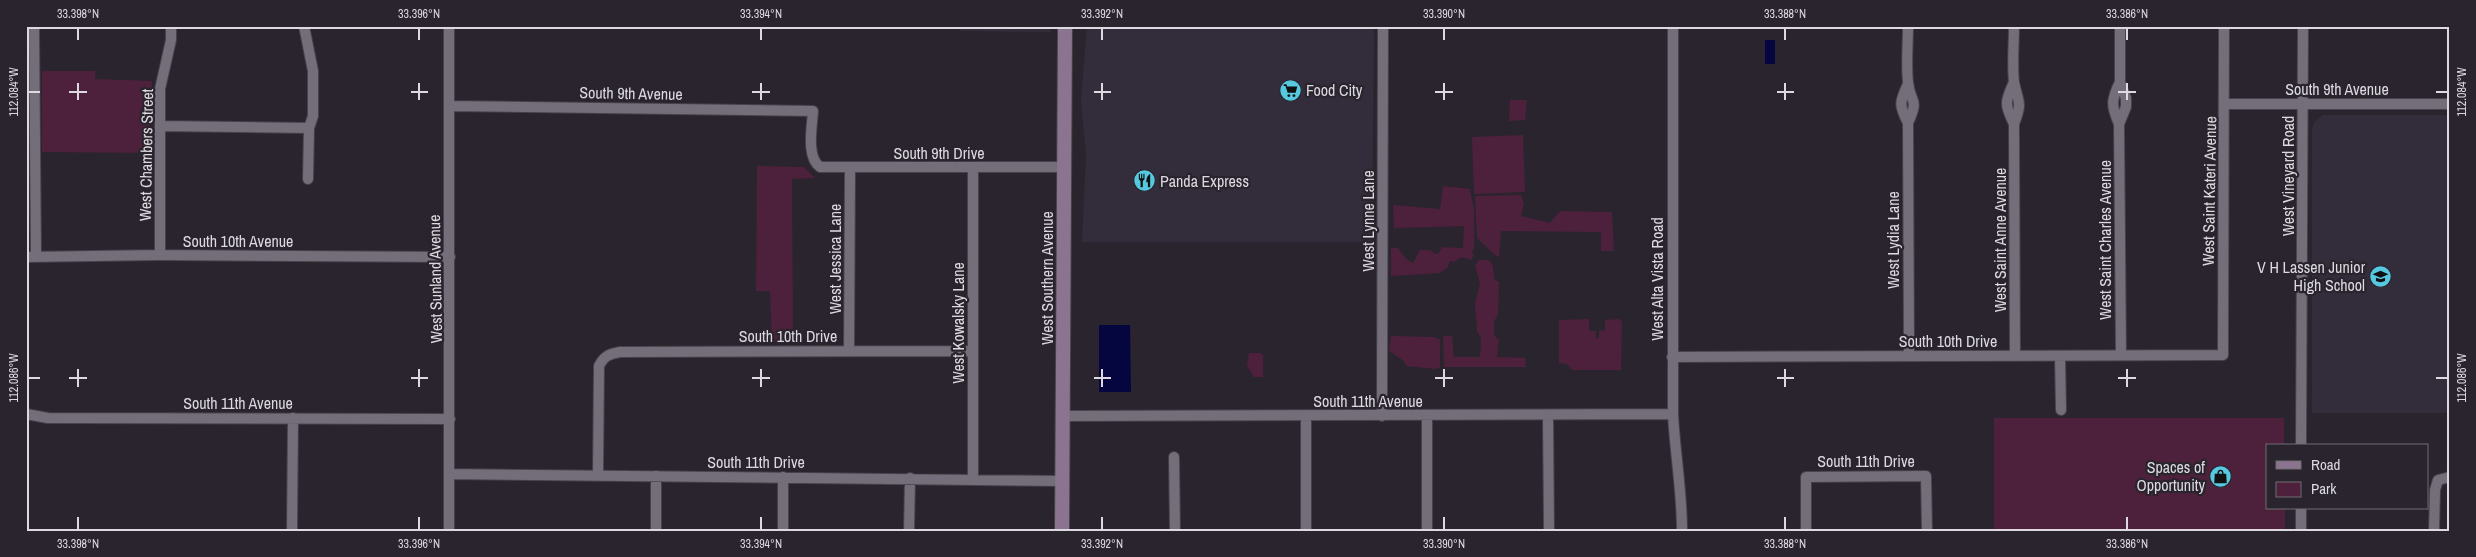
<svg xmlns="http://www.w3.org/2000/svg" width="2476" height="557" font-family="'Archivo Narrow',sans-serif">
<rect width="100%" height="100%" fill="#29242d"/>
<path fill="#332d3b" d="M960,26H1051V32L960,31Z
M1087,26H1374L1372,242H1082L1086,155L1081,100Z
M2323,115H2450V413H2312V129L2314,122Z"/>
<path fill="#4d213c" d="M42,71H95V79L152,81L151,153L42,152Z
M1510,100H1527L1525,120L1509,121Z
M1523,135L1525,192L1474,194L1472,137Z
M757,166L804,167L815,178L792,179L793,341L772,342L770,291H756Z
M1443,186L1470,189L1474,210V247L1472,253L1474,254L1471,260L1461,257L1454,262L1450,261L1448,267L1440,273L1391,276V248H1398L1406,259L1413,263L1420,250H1430L1436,254L1439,253L1442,247L1463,248L1464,226L1394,228L1393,205L1440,209Z
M1521,195L1524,203L1521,216L1550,223L1560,211L1612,212L1614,251H1601V232L1501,231L1499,256L1497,257L1477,238L1475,196Z
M1479,260H1489L1493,266L1494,279L1499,282L1498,315L1494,321V335L1499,340L1497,357L1525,358L1526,367H1444L1443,336H1452L1454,357H1480L1481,338L1477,331L1475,304L1480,283L1475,266Z
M1589,319V331H1596V338H1599V331L1605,330V320L1619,319L1622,322L1621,370H1572L1567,364L1559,363V320Z
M1391,336L1434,337L1440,340V367L1436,369L1406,366L1404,361L1389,351Z
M1249,353H1260L1263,355V377H1254L1247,366Z
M1994,418H2284V446H2267V508H2285V531H1994Z"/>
<path fill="#05063f" d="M1765,40H1775V64H1765Z
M1099,325H1130L1131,392H1099Z"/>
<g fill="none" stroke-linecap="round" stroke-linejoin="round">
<defs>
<path id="street" d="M34,26L36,256
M304,26L313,71V116L309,128L308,179
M449,26V531
M1673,26V414C1675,453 1682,491 1682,531
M1908,26C1908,45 1906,64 1908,82C1910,104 1920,97 1908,123L1909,356
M2014,26C2014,44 2012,64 2014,82C2018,103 2023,101 2014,124L2015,356
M2120,26V82L2126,98V107L2119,124L2121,355
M2014,82C2005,102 2004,104 2014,124
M1908,84C1899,103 1899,105 1908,123
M2225,104H2450
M449,106L813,111C812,127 806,157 820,167H1065
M2119,124C2111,106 2111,100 2120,82
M160,126L309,128
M160,255V89L171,40V26
M26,257L160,255L450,257
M849,351L850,168
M2060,356L2061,410
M1672,357L2223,355L2224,26
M26,414L48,418L450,419
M1427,415V531
M1548,415L1549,531
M1064,416L1673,414
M1306,416V531
M1382,416L1383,26
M2301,446L2303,26
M1174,457L1175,531
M450,474L1063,481
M598,475L599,366C604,356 609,354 620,352L973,351
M656,476V531
M973,479V168
M292,531L293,418
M783,531V477
M909,531L910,478
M1806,531V477L1926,476L1927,531
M2301,531V508
M2434,531L2435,490L2438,480L2450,477"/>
<path id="secondary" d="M1062,531L1065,26"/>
</defs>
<use href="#street" stroke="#46424a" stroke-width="12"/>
<use href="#secondary" stroke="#46424a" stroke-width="16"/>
<use href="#street" stroke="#736e79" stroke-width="10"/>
<use href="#secondary" stroke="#8b7490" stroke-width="14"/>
</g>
<path fill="none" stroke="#dcd9e0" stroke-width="2" d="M78,28V40M419,28V40M761,28V40M1102,28V40M1444,28V40M1785,28V40M2127,28V40M78,83V100M419,83V100M761,83V100M1102,83V100M1444,83V100M1785,83V100M2127,83V100M28,92H40M69,92H87M411,92H428M752,92H770M1094,92H1111M1435,92H1453M1777,92H1794M2118,92H2136M2436,92H2448M78,369V387M419,369V387M761,369V387M1102,369V387M1444,369V387M1785,369V387M2127,369V387M28,378H40M69,378H87M411,378H428M752,378H770M1094,378H1111M1435,378H1453M1777,378H1794M2118,378H2136M2436,378H2448M78,517V530M419,517V530M761,517V530M1102,517V530M1444,517V530M1785,517V530M2127,517V530"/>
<defs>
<symbol id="supermarket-disc" viewBox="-11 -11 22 22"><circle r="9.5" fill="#56c9e0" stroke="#29242d"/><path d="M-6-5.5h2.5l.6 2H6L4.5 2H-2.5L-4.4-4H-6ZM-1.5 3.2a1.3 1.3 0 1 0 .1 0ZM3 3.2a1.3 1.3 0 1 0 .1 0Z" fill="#111"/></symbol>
<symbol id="restaurant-disc" viewBox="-11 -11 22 22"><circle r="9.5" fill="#56c9e0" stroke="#29242d"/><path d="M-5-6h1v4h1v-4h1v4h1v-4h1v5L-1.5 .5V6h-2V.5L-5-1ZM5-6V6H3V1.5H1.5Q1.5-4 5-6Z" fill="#111"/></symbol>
<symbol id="school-disc" viewBox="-11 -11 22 22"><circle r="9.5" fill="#56c9e0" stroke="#29242d"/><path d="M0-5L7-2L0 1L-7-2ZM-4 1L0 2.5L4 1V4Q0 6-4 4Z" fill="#111"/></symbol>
<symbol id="shop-disc" viewBox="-11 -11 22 22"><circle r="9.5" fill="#56c9e0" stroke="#29242d"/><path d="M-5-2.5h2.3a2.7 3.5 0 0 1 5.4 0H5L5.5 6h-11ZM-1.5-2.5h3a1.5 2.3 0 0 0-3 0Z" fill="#111"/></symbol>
</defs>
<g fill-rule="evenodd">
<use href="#supermarket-disc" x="1278" y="78" width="25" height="25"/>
<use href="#restaurant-disc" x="1132" y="168" width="25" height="25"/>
<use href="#school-disc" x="2368" y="264" width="25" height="25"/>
<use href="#shop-disc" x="2208" y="464" width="25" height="25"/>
</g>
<g text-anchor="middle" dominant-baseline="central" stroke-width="4.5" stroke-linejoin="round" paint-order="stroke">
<g font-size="16" fill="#dcd9e0" stroke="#29242d">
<text x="2337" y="89">South 9th Avenue</text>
<text transform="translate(631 93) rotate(1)">South 9th Avenue</text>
<text x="939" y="153">South 9th Drive</text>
<text transform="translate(146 155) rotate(-89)">West Chambers Street</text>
<text transform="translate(2288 176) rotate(-90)">West Vineyard Road</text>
<text transform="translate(2209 191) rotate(-89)">West Saint Kateri Avenue</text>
<text transform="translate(1368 221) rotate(-90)">West Lynne Lane</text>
<text transform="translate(1893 240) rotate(-90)">West Lydia Lane</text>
<text transform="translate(2000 240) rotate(-90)">West Saint Anne Avenue</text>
<text transform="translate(2105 240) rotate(-90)">West Saint Charles Avenue</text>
<text x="238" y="241">South 10th Avenue</text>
<text transform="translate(835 259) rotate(-90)">West Jessica Lane</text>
<text transform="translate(1047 278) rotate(-90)">West Southern Avenue</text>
<text transform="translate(435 279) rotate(-91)">West Sunland Avenue</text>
<text transform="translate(1657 279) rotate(-90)">West Alta Vista Road</text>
<text transform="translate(958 323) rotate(-90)">West Kowalsky Lane</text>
<text x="788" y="336">South 10th Drive</text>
<text x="1948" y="341">South 10th Drive</text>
<text x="1368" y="401">South 11th Avenue</text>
<text x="238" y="403">South 11th Avenue</text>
<text x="1866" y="461">South 11th Drive</text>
<text x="756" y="462">South 11th Drive</text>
</g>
<g font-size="16" fill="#dcd9e0" stroke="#29242d" text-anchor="start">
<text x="1306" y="90">Food City</text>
<text x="1160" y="181">Panda Express</text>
<text x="2365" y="267" text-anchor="end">V H Lassen Junior<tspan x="2365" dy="18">High School</tspan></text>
<text x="2205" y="467" text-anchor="end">Spaces of<tspan x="2205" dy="18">Opportunity</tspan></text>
</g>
</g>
<rect width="2476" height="557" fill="none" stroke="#29242d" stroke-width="55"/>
<rect x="2266" y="444" width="162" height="65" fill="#29242d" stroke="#716c75"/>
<rect x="2276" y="461" width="25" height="8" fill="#8b7490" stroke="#716c75"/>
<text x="2311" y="470" font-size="15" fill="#dcd9e0">Road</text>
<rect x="2276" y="482" width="25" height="15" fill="#4d213c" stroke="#716c75"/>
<text x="2311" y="494" font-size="15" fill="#dcd9e0">Park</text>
<rect x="28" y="28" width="2420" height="502" fill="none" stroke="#dcd9e0" stroke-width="2"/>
<g font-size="12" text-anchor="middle" fill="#dcd9e0">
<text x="78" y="18">33.398°N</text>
<text x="419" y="18">33.396°N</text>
<text x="761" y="18">33.394°N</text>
<text x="1102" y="18">33.392°N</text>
<text x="1444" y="18">33.390°N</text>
<text x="1785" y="18">33.388°N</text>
<text x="2127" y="18">33.386°N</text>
<text transform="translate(2462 92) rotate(-90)" y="4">112.084°W</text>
<text transform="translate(14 92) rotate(-90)" y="4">112.084°W</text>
<text transform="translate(2462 378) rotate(-90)" y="4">112.086°W</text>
<text transform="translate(14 378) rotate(-90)" y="4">112.086°W</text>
<text x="78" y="548">33.398°N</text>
<text x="419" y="548">33.396°N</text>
<text x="761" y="548">33.394°N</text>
<text x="1102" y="548">33.392°N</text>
<text x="1444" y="548">33.390°N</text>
<text x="1785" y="548">33.388°N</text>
<text x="2127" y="548">33.386°N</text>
</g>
</svg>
